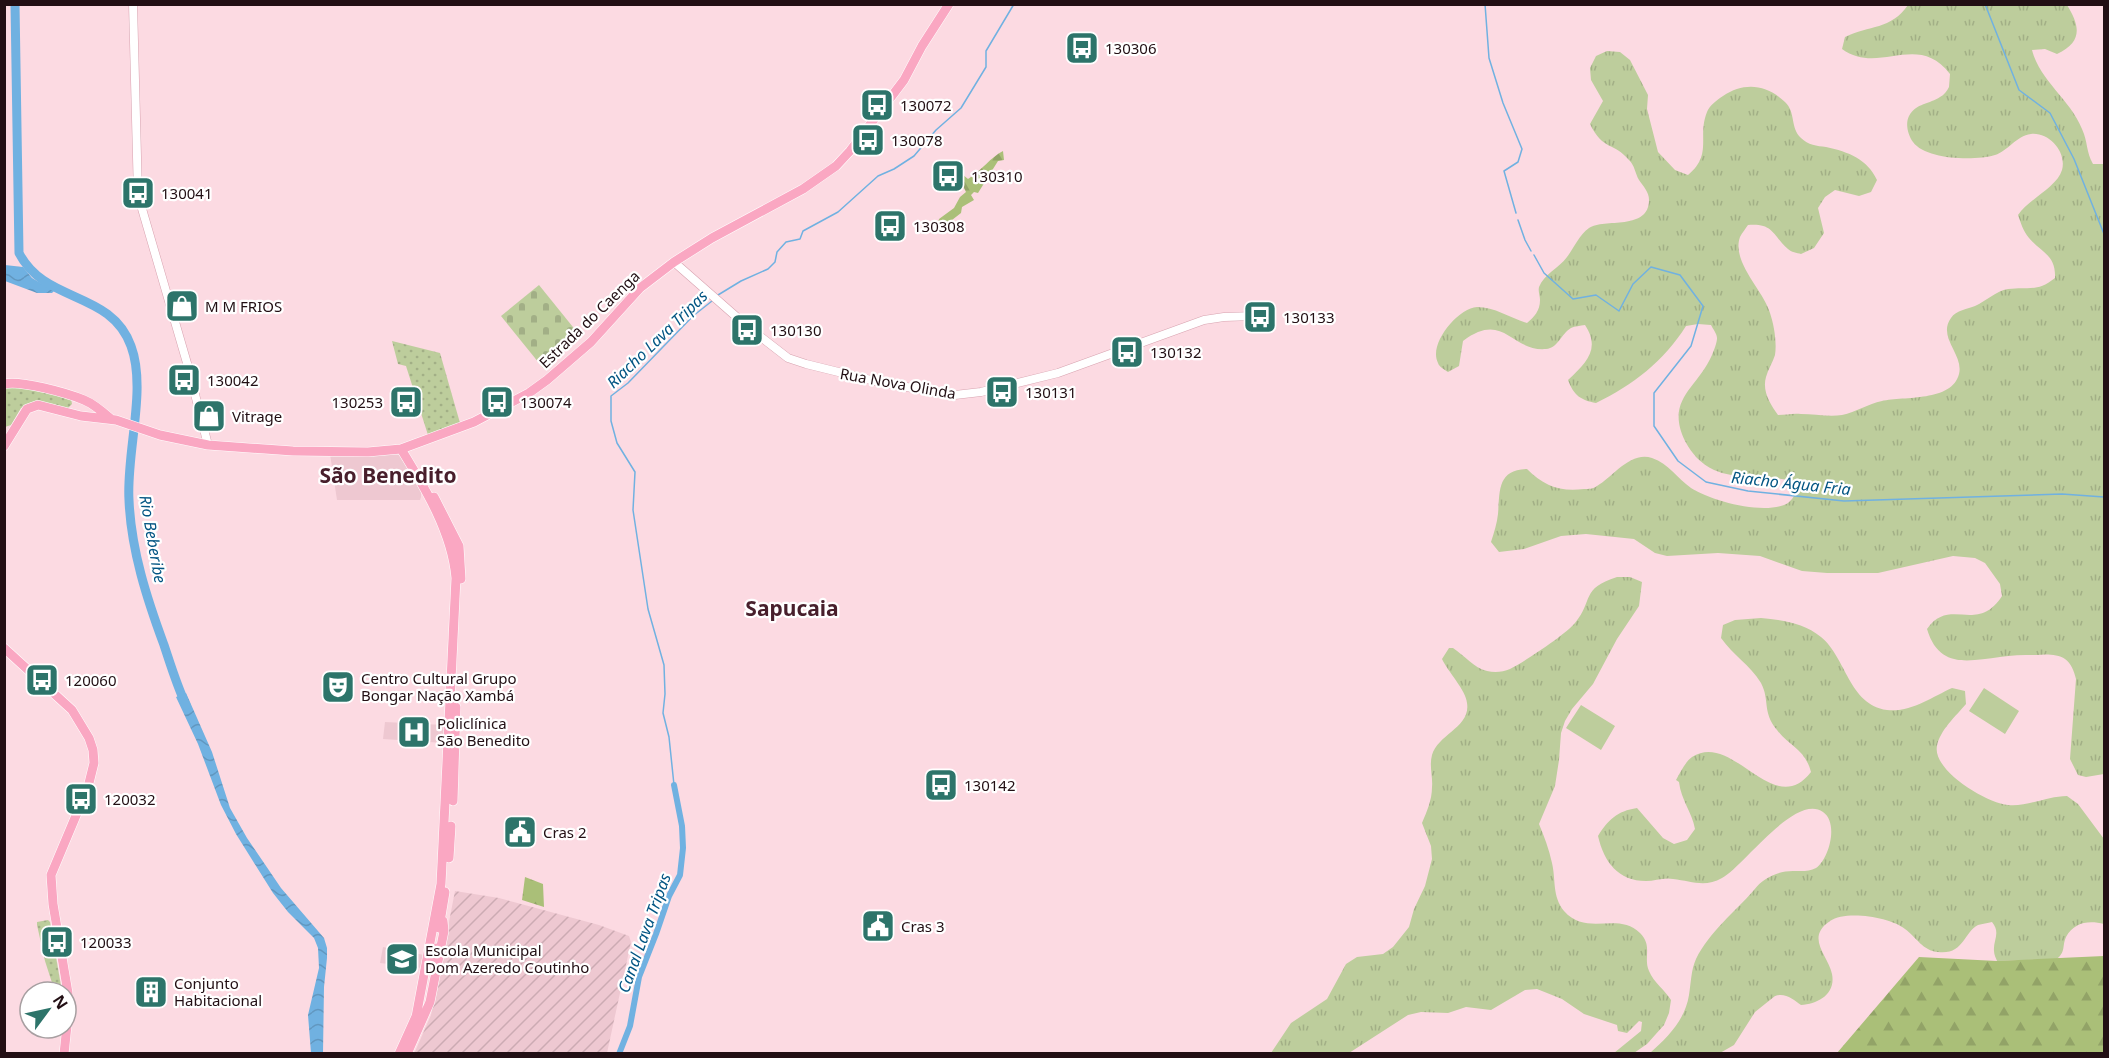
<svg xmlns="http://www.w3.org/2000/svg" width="2109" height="1058" font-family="'Noto Sans',sans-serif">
<defs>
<pattern id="industrial-furrows" width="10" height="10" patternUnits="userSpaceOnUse" patternTransform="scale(1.5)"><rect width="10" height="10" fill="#eec8d1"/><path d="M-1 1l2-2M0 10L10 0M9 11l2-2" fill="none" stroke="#ccabb3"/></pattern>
<pattern id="grass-tufts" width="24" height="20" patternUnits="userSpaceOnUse" patternTransform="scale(1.5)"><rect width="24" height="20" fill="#bdcd9c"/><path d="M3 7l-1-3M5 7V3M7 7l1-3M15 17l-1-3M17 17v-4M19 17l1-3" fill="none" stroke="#a2af86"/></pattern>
<pattern id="forest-firs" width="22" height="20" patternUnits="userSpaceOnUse" patternTransform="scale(1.5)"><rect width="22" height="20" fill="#aabf78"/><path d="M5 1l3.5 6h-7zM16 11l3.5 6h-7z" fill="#92a367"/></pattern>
<pattern id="cemetery-stones" width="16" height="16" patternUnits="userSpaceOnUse" patternTransform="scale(1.5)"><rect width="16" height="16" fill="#bdcd9c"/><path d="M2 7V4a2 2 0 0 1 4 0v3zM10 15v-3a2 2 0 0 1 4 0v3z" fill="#a2af86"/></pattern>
<pattern id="park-dots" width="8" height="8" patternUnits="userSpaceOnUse" patternTransform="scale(1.5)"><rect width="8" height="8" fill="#bdcd9c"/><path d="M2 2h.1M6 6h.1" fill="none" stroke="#a2af86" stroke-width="1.8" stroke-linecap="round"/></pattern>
<pattern id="water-waves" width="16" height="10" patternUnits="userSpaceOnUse" patternTransform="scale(1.5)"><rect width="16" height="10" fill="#70b1e1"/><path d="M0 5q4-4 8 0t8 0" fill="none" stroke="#6197c0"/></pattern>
</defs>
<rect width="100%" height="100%" fill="#fcdae2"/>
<path fill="#eec8d1" d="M330,454H399L421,492V497L420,500H337Z
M385,722L444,725V743L383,739Z
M383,947L424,955L422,968L380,963Z"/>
<path fill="url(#industrial-furrows)" d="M455,891L499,898L599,925L629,936L631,942L607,1053L414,1054L431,1015Z"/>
<path fill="url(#grass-tufts)" d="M1908,5H2067C2080,26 2083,42 2057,54L2045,49L2032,50C2040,81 2070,99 2082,129C2088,142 2086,152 2093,164H2104V774L2086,777L2078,775L2070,759L2076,679C2074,671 2071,663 2065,659C2058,654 2045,654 2037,655C2025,655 2012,655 2000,657C1968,661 1939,669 1927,629C1950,596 1977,635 2002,596L2000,584L1985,563L1975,558L1953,556L1878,573H1827L1802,571L1760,556L1718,553L1667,556L1655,553L1634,539L1586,534L1561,536L1524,549L1499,552L1491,542C1494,533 1497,523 1498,514C1500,491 1497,470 1527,469C1544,486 1560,492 1584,489C1589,489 1593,489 1597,486C1613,477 1630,451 1652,458C1669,464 1677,478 1691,488C1711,501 1766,516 1788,503C1791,501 1794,496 1796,493L1792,481C1766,474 1739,481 1714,470C1701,464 1692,454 1685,441C1665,399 1697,389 1712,355C1714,350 1717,343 1717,338C1717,334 1713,329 1711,325L1698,324L1686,326C1664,361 1633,385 1596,403C1581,400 1574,396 1568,380C1586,363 1601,349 1585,325C1580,326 1575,326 1571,328C1561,334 1558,348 1546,349C1511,352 1504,310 1463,341L1459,366L1448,372C1445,370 1439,367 1438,363C1428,344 1458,308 1477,307C1495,307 1510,318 1527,323C1534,317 1540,311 1540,300C1540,296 1538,291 1539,287C1544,274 1559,268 1567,257C1574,248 1579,235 1589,228C1604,218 1649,231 1649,200C1649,192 1643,186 1639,180C1635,173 1635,166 1629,160C1614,142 1603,151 1590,124L1603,101L1591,80L1590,68L1596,56L1607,51L1620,52L1630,60L1648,95L1647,109L1658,152L1675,170L1688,175C1713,154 1697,137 1707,112C1709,106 1717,100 1723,96C1744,82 1766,84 1785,102C1796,112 1790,128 1801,138C1808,145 1817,146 1826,147C1849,152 1867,159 1877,180L1871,192L1859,196L1835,190L1825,197L1818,208L1824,233L1814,248L1801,254C1797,253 1791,252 1788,249C1772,235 1774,223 1748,225C1746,228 1742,233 1740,237C1731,262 1764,291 1770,313C1774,325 1777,342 1775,355C1773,362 1768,369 1766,377C1762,391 1770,404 1778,415C1786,415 1793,413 1801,414C1814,414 1829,417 1842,415C1856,412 1868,404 1882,401C1904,396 1952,402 1959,374C1964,355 1937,337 1951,318C1956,310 1968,309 1975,306C1986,301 1996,291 2008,289C2029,286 2036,293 2055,278C2056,255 2042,253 2029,238C2023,231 2021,223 2018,215C2029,199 2057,187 2062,170C2067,152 2049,132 2031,134C2016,136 2008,151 1995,155C1975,161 1926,160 1913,142C1908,135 1905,124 1909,116C1916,103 1930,104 1940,97C1944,95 1947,91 1949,87L1950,74C1917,31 1879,76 1842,49L1845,37C1869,25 1891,30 1908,5Z
M1617,577H1630L1642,582L1639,606L1617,639L1593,684L1572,709L1565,721L1561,733L1559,760L1555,786L1539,824C1544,836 1549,849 1552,863C1556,880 1552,896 1564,911C1587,937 1618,911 1640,933C1653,946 1643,957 1649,971C1654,983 1665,990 1671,1000L1669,1013L1664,1025L1647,1044L1634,1053H1614L1641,1031L1642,1022L1639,1021L1627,1033L1618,1031L1617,1025L1584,1014L1562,999L1537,989L1525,990L1491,1010L1466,1007L1448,1013L1421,1012L1408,1015L1349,1053H1271L1291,1023L1327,999L1346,964L1357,957L1383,954L1393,947L1409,927L1414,909L1425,886L1432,859L1431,846L1422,823C1427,811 1432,800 1432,787C1433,777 1429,766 1432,755C1438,734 1471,727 1467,703C1466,690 1448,672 1442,659L1449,648H1453C1464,655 1474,668 1487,671C1495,673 1503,672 1510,669C1524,662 1565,635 1575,623C1594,600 1580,589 1617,577Z
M1761,618C1782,620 1804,623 1821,637C1846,657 1849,705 1887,710C1910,713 1932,697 1952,688L1965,691L1966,704C1956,716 1940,730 1937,746C1932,770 1986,803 2008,805C2027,807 2048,796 2067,796L2078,804L2104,839V924C2089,920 2074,922 2066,937C2062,946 2066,951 2057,959L1997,961C1996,958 1994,955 1994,951C1993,940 2001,933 1992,922C1988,923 1982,924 1978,925C1963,933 1964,955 1938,952C1923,951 1916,937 1905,929C1890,917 1846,910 1830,921C1805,938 1828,955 1832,974C1836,994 1818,1004 1801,1005C1794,1000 1785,992 1775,996L1755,1012L1734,1045L1720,1053H1650C1668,1037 1685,1020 1689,995C1691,983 1691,970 1696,959C1710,931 1734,913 1754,890C1763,878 1778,871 1793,871C1801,871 1809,872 1816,868C1829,859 1839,823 1823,812C1795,793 1744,866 1722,878C1705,888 1691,881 1673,879C1664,877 1655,881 1646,881C1618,881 1604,862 1598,836C1608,820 1617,811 1637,808L1663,838L1674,844L1687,840L1695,829C1692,812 1681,800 1679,782L1676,780C1680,773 1685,762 1692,757C1733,730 1773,821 1811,772C1805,749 1790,747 1777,730C1762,712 1770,700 1761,683C1750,665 1733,655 1721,638L1723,625L1735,620Z"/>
<path fill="url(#forest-firs)" d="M1003,151L1004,160L998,161L978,193L974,192L971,195L974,200L962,207L961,213L952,220L953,226L937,228L939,219L954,208L960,197L966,192L964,188L955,192L958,179L952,169H956L968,179C982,170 991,157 1003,151Z
M525,877L543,884L544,907L522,900Z
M2104,956V1053H1837L1919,957L1997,961Z"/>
<path fill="url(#cemetery-stones)" d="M539,285L581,337L543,368L501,316Z"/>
<path fill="url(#park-dots)" d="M392,341L440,353L460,423L428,435L406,366L398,364Z
M10,386L58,395L71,399L72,404L68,408L32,402L21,408L11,425L5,427L4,389Z
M48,920L50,922L62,992H55L45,961L37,925V922Z"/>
<path fill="#bdcd9c" d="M1984,688L2019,711L2005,734L1969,711Z
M1581,705L1615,726L1601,750L1566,728Z"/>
<path fill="url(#water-waves)" d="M5,265L23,267L32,278L54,291L52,293H37L5,281Z
M186,693L212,752L230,808L247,838L281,888L324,938L327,948V958L324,987L323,1053H311L308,1015L319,968L318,948L314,938L288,912L273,893L236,834L221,805L198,744L176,697Z"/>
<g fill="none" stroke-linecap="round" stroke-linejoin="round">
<path stroke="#70b1e1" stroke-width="1.5" d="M1485,4L1489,58L1503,103L1522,149L1518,162L1504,171L1516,213
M1985,4L2019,90L2050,113L2074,159L2104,234
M1518,220L1525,240L1531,251
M1534,255L1544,273L1573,299L1596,295L1619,311L1633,284L1651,267L1680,275L1703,306L1691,346L1654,393V426L1678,461L1706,482L1748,491L1844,501L2062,494L2104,497
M718,295L741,281L768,269L775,262L777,252L786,242L800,239L803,231L838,212L878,176L894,169L914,156L936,130L961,108L986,67V51L1014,4
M674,785L669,737L663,713L665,694L664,665L648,609L633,510L635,472L617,443L611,421V396L628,383L693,316L712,301"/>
<path stroke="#70b1e1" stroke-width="6" d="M619,1054L630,1026L639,977L656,934L669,896L680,875L683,848L682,826L674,785"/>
<path stroke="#70b1e1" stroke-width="9" d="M15,4L19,253C45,304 111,290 131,346C147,389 126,453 129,500C131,550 147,599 164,645C171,666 177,686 186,705"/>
<defs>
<path id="minor" d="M133,4L138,195L187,363L208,445
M674,262L748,327L788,358L806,364L875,381L944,394L955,395L981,392L1058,373L1204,320L1224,317L1255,316"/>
<path id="major" d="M4,384C21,380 67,393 84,400C94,404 103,412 111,419
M4,446L27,409L38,405L81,416L116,420L160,435L208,445L293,451L368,452L401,449L474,422L529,393L547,380L591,342L640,288L674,262L712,238L803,189L836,166L850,151L904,80L922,46L949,4
M401,449C425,488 452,532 456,578L441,884L416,1017
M434,497L459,546L461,579
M4,648L72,710L89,738L93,750L94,763L88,787L51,875L53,904L68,993V1016L64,1054
M453,801L456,707
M449,858L451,826
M439,928L445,892
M436,948L434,958L437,966
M399,1054L418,1012
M407,1054L430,1002L444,931L443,921"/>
</defs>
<use href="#minor" stroke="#d8a3b0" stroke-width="9"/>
<use href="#major" stroke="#fff" stroke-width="10"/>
<use href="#minor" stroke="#fff" stroke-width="8"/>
<use href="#major" stroke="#faa7c2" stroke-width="9"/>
</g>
<defs>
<symbol id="bus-square" viewBox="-11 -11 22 22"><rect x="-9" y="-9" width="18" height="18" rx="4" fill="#2d746a" stroke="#fff"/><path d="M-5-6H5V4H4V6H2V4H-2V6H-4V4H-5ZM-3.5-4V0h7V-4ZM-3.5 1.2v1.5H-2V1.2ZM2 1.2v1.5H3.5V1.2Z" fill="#fff"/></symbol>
<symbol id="shop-square" viewBox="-11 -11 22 22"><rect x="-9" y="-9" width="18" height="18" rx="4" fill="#2d746a" stroke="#fff"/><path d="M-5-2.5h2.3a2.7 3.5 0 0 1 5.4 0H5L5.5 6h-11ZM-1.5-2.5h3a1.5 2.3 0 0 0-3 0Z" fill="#fff"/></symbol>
<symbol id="theatre-square" viewBox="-11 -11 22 22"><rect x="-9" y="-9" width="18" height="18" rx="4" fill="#2d746a" stroke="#fff"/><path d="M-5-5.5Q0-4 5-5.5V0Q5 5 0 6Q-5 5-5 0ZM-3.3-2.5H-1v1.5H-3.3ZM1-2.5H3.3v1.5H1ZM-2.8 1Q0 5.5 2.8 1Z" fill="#fff"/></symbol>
<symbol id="hospital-square" viewBox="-11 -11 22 22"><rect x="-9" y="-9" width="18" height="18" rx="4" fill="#2d746a" stroke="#fff"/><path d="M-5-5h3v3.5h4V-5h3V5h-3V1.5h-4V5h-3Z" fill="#fff"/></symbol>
<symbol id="civic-square" viewBox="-11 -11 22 22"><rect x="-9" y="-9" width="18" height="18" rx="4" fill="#2d746a" stroke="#fff"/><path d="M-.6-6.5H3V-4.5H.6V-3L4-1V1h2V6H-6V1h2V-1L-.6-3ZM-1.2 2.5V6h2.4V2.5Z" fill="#fff"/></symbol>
<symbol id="school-square" viewBox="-11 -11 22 22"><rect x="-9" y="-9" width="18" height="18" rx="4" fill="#2d746a" stroke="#fff"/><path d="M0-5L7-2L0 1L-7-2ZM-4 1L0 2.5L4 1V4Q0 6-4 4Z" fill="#fff"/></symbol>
<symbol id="building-square" viewBox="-11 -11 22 22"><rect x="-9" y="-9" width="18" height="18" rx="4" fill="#2d746a" stroke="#fff"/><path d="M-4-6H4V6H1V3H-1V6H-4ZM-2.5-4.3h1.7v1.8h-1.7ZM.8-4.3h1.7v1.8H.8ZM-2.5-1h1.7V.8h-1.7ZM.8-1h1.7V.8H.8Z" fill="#fff"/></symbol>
</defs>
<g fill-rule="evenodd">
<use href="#bus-square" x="1063" y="29" width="38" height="38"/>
<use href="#bus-square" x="858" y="86" width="38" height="38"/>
<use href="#bus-square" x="849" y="121" width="38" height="38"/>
<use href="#bus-square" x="929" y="157" width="38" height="38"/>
<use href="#bus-square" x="119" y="174" width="38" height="38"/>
<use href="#bus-square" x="871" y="207" width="38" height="38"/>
<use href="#shop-square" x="163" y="287" width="38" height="38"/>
<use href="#bus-square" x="1241" y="298" width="38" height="38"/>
<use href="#bus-square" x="728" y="311" width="38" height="38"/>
<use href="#bus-square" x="1108" y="333" width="38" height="38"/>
<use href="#bus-square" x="165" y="361" width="38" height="38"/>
<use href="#bus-square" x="983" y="373" width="38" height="38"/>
<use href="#bus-square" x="387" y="383" width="38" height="38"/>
<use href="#bus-square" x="478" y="383" width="38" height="38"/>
<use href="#shop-square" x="190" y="397" width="38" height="38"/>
<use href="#bus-square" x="23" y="661" width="38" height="38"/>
<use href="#theatre-square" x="319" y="668" width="38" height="38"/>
<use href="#hospital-square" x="395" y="713" width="38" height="38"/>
<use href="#bus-square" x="922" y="766" width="38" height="38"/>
<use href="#bus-square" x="62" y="780" width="38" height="38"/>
<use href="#civic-square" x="501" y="813" width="38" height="38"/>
<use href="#civic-square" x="859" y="907" width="38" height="38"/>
<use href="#bus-square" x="38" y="923" width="38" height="38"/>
<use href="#school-square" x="383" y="940" width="38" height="38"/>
<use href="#building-square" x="132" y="973" width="38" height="38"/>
</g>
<g text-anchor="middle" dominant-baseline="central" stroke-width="4.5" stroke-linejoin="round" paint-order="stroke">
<g font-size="15" fill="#220f14" stroke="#fff" text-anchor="start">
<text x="1105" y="48">130306</text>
<text x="900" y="105">130072</text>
<text x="891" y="140">130078</text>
<text x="971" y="176">130310</text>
<text x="161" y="193">130041</text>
<text x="913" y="226">130308</text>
<text x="205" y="306">M M FRIOS</text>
<text x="1283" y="317">130133</text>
<text x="770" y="330">130130</text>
<text x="1150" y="352">130132</text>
<text x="207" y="380">130042</text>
<text x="1025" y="392">130131</text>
<text x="383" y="402" text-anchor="end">130253</text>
<text x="520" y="402">130074</text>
<text x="232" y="416">Vitrage</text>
<text x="361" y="678">Centro Cultural Grupo<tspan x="361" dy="17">Bongar Nação Xambá</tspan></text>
<text x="65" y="680">120060</text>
<text x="437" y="723">Policlínica<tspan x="437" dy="17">São Benedito</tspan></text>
<text x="964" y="785">130142</text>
<text x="104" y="799">120032</text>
<text x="543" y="832">Cras 2</text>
<text x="901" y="926">Cras 3</text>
<text x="80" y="942">120033</text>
<text x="425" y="950">Escola Municipal<tspan x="425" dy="17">Dom Azeredo Coutinho</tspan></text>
<text x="174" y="983">Conjunto<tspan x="174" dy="17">Habitacional</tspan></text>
</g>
<g font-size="15" fill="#220f14" stroke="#fff">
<text transform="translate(589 319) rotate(-44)">Estrada do Caenga</text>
<text transform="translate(898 383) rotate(10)">Rua Nova Olinda</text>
</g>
<g font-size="16" font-style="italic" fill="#035583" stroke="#fff">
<text transform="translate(657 339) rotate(-44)">Riacho Lava Tripas</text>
<text transform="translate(1791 483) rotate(6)">Riacho Água Fria</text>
<text transform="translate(153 539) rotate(80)">Rio Beberibe</text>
<text transform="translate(644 933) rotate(-70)">Canal Lava Tripas</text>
</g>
<g font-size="21" font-weight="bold" fill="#481f2c" stroke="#fff">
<text x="388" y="475">São Benedito</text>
<text x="792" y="608">Sapucaia</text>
</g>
</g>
<rect width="2109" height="1058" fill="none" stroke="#220f14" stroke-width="12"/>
<g transform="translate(48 1010) rotate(57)"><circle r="28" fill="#ffffff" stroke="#a79fa1" stroke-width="1.5"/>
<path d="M0-4.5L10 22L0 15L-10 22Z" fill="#2d746a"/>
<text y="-9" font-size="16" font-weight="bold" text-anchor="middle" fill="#220f14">N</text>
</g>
</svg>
